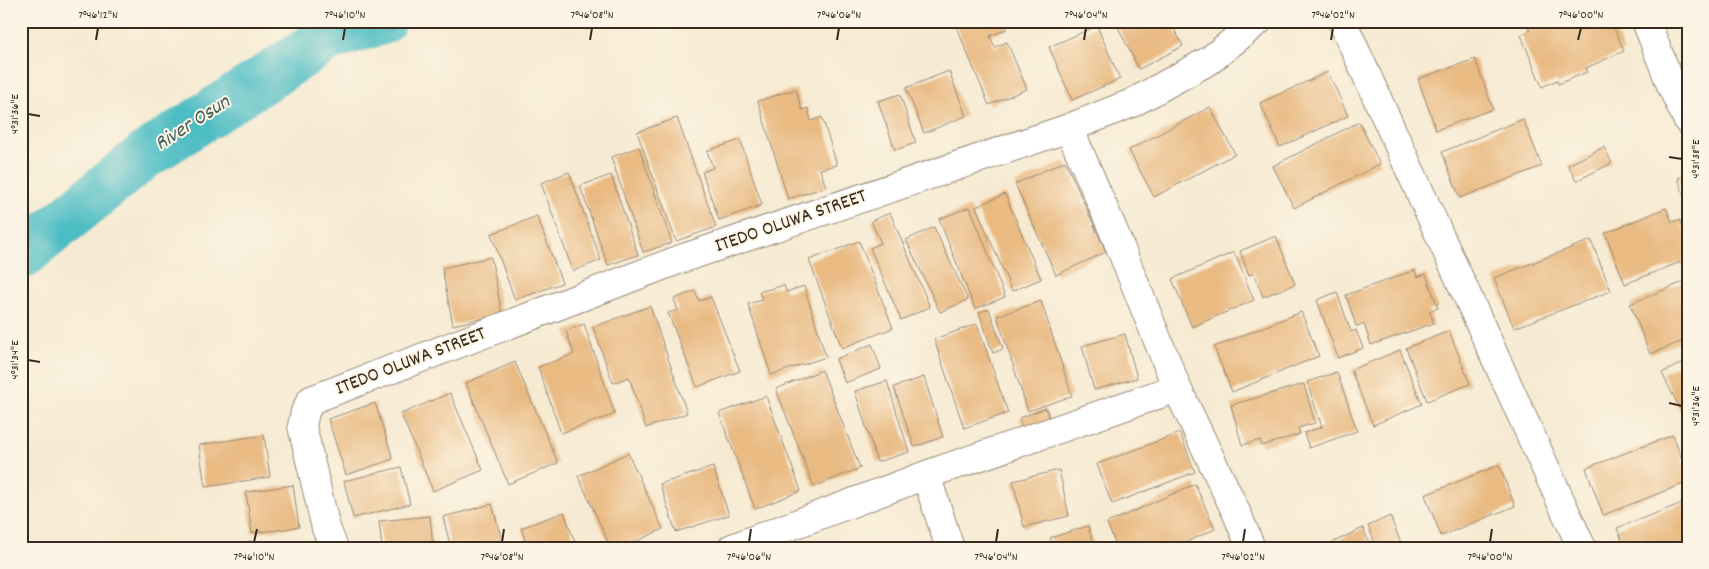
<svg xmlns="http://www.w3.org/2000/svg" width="1709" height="569" font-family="Dekko,sans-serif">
<rect width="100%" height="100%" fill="#fcf5e5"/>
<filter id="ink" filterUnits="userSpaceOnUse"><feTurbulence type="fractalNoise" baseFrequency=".02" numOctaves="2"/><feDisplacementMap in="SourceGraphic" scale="10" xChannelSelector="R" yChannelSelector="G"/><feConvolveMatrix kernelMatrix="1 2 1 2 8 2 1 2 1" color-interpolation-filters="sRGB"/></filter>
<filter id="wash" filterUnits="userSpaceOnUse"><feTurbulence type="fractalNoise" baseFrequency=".0096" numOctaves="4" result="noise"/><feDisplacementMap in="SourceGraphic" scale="20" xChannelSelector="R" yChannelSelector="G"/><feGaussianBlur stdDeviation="1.12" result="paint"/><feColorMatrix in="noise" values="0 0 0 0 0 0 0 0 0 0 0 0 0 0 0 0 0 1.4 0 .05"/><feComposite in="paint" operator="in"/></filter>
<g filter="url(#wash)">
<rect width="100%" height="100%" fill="#f6ead2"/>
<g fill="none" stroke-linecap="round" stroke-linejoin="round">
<path stroke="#4ebdc4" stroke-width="48" d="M21,256L144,156L331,36L382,21"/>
</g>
<g id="blocks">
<path fill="#e9ba82" d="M954,21H1004L1007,29L990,36L995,47L1007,42L1027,89L989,105Z
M1115,21H1170L1183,46L1139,69Z
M1542,21H1611L1624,51L1586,68L1587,72L1558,84L1557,80L1542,87L1521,35L1530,31L1528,27Z
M1097,26L1120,79L1072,100L1049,47Z
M1475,59L1493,109L1436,130L1418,79Z
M949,71L966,116L924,133L906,88Z
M1328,72L1348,116L1280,147L1260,103Z
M796,89L802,110L808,108L811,121L822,117L837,165L820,169L826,187L788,199L758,101Z
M900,94L916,143L895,150L878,101Z
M1210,107L1235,154L1154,197L1129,150Z
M677,118L716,227L676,241L637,132Z
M1523,119L1542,166L1460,198L1442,152Z
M1359,122L1380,164L1294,208L1273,166Z
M740,140L762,205L719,220L702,172L713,168L707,151Z
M639,147L672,243L643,252L611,157Z
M1604,147L1612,163L1576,181L1568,165Z
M1065,161L1106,252L1056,275L1015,184Z
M569,172L601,260L573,271L541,183Z
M611,175L638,255L608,265L580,186Z
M1688,175V206H1687L1678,178Z
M1005,194L1041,279L1012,291L976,207Z
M970,207L1005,297L975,309L939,219Z
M1666,208L1672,222L1680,220L1683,228L1688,226V259L1625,284L1605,233Z
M890,213L930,307L901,320L870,248L881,243L871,221Z
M537,216L562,283L515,300L491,234Z
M934,227L968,300L940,312L906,240Z
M1276,236L1295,284L1263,297L1254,273L1249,275L1240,251Z
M1591,240L1611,291L1514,328L1494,278Z
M859,241L893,328L842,348L809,260Z
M1234,252L1254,300L1192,327L1172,279Z
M491,257L502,314L453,325L442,268Z
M1415,270L1417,277L1426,274L1438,308L1429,311L1434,323L1371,345L1364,324L1356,326L1346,295Z
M1688,280V339L1650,354L1630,304Z
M784,285L786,292L804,286L826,357L771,375L748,304L762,300L759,292Z
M695,291L699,301L711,297L740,371L697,387L668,313L678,310L674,299Z
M1337,292L1351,332L1356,330L1363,348L1338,358L1317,300Z
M1041,301L1072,396L1028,411L997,316Z
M650,306L687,413L646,428L629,377L613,383L593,327Z
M989,309L1003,349L993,353L979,312Z
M1301,312L1319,356L1232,392L1214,347Z
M584,324L615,414L561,433L538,367L574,354L566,331Z
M977,324L1008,413L964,428L934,339Z
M1449,331L1470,384L1427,401L1406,348Z
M1125,334L1137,378L1094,390L1082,346Z
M872,344L881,369L845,383L836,359Z
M1400,350L1422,404L1373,425L1351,370Z
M1688,360V413L1683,415L1662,373Z
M515,362L558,463L508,484L466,383Z
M822,370L860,468L814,487L776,389Z
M1337,372L1357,431L1309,448L1304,433L1322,427L1307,382Z
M924,377L943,437L914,447L894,387Z
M887,381L909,452L877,462L855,391Z
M1304,384L1315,423L1298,428L1300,434L1262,446L1260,440L1242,445L1231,405Z
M450,393L483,470L433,491L401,414Z
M766,396L801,491L755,509L719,413Z
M375,403L393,459L346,475L328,419Z
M1046,408L1051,423L1024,432L1019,418Z
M1180,433L1195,472L1112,504L1097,464Z
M264,435L270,477L205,487L199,445Z
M1673,435L1688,476V482L1603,515L1586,468Z
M628,453L663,529L622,548H611L578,476Z
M1499,465L1515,506L1441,536L1425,495Z
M401,467L410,504L353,518L344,481Z
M713,467L729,515L676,532L660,484Z
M1059,470L1069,516L1024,527L1013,481Z
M1195,484L1215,529L1173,548H1117L1107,523Z
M293,485L299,527L252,533L246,492Z
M1688,501V545L1681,548H1625L1617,528Z
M492,504L504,548H451L443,517Z
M564,512L577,548H528L521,528Z
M430,516L433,548H382L379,521Z
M1390,516L1403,548H1377L1368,526Z
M1088,526L1095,548H1054L1050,538Z
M1363,528L1371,548H1321Z
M248,541L279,547V548H247Z"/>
</g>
</g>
<g filter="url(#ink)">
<use href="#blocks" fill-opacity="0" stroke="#988a78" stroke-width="1"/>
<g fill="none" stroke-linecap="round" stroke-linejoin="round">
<defs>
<path id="street" d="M1342,21L1582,548
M1646,21L1671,85L1688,121
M1069,128L1114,232L1177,388L1238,516L1251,548
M926,475L950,548
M334,548L326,528L302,426L305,412L311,400L678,260L1069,128L1132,103L1210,60L1258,21
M732,548L926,475L1177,388"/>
</defs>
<use href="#street" stroke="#988a78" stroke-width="30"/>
<use href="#street" stroke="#fff" stroke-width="28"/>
</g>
</g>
<path fill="none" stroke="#3b2a1e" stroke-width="2" d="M96,40L98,28M343,40L345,28M590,40L592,28M837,40L839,28M1084,40L1086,28M1331,40L1333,28M1578,40L1581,28M28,114L40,116M1669,157L1682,159M28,360L40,362M1669,403L1682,406M254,542L257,529M502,542L504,529M749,542L751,529M996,542L998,529M1243,542L1245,529M1490,542L1492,529"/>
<g text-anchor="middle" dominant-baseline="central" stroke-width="4" stroke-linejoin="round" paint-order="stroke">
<g font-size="20" fill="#3b2a1e" stroke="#fcf5e5">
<text transform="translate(791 222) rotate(-19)">ITEDO OLUWA STREET</text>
<text transform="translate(411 362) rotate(-21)">ITEDO OLUWA STREET</text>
</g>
<g font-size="21" font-style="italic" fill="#425d58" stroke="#fcf5e5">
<text transform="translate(193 124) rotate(-33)">River Osun</text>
</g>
</g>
<rect width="1709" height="569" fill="none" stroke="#fcf5e5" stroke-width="55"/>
<rect x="28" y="28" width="1654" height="514" fill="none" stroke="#3b2a1e" stroke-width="2"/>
<g font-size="12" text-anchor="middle" fill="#3b2a1e">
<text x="98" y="18">7°46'12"N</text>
<text x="345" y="18">7°46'10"N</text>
<text x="592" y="18">7°46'08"N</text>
<text x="839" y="18">7°46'06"N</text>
<text x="1086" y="18">7°46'04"N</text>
<text x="1333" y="18">7°46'02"N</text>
<text x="1581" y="18">7°46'00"N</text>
<text transform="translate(14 114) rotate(-90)" y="4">4°31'36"E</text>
<text transform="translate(1695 159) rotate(-90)" y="4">4°31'38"E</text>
<text transform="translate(14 360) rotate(-90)" y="4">4°31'34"E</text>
<text transform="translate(1695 406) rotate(-90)" y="4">4°31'36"E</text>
<text x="254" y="560">7°46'10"N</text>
<text x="502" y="560">7°46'08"N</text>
<text x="749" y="560">7°46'06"N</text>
<text x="996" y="560">7°46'04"N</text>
<text x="1243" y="560">7°46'02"N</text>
<text x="1490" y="560">7°46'00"N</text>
</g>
</svg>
